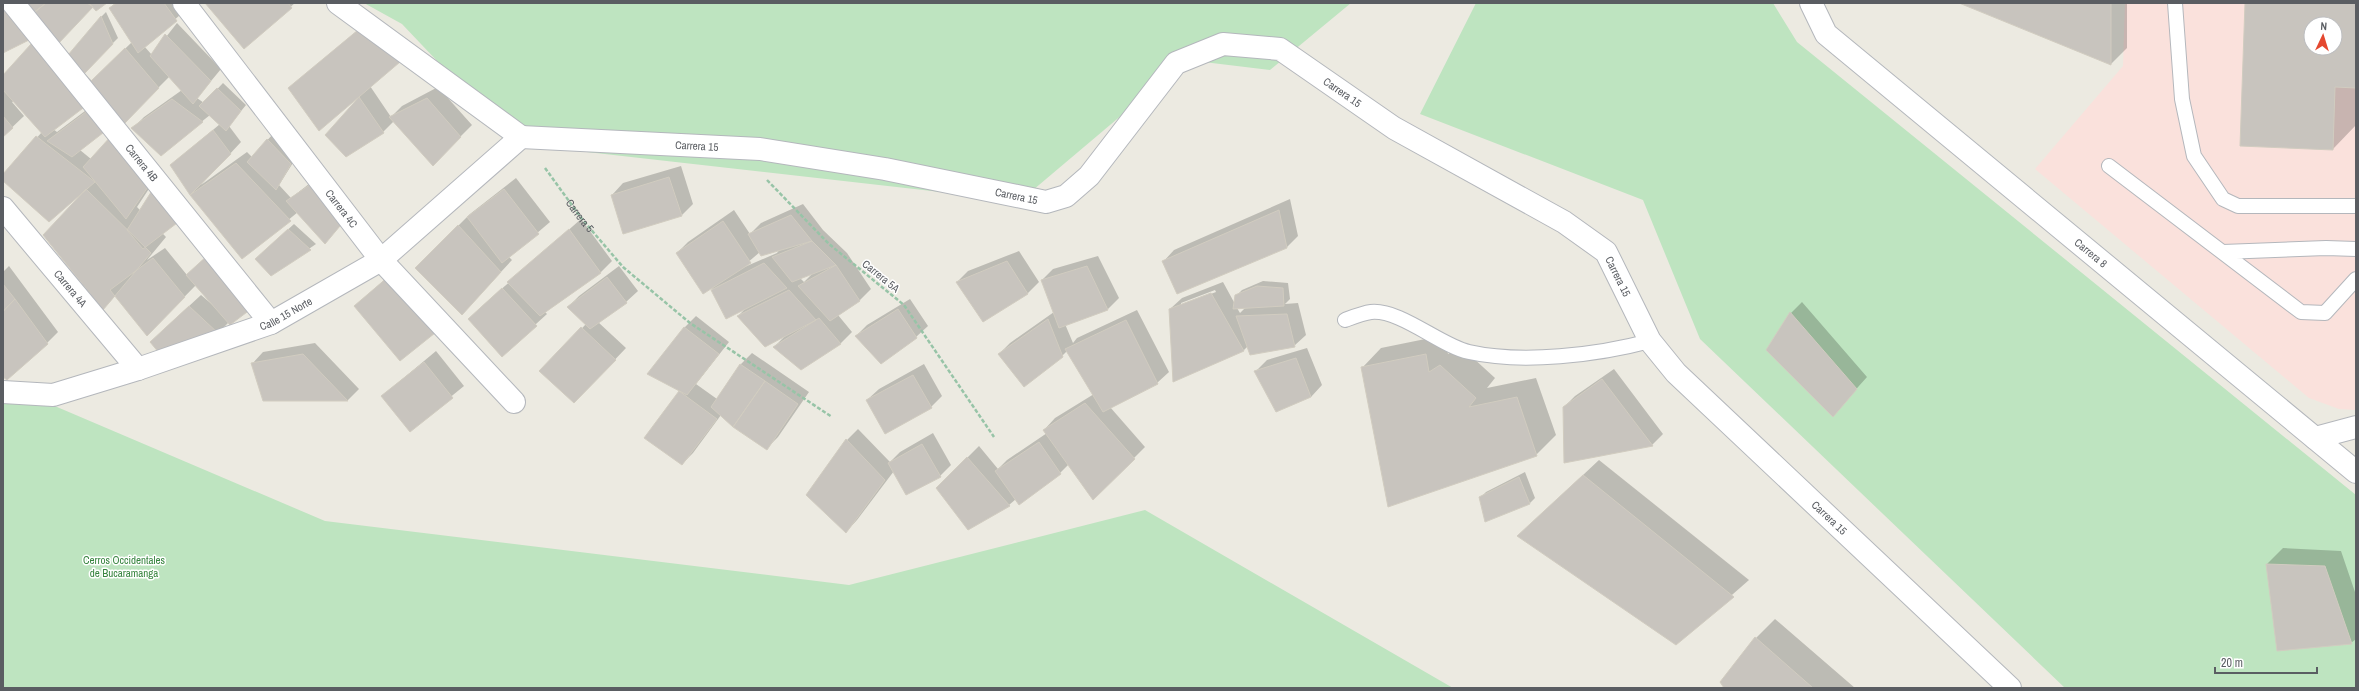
<svg xmlns="http://www.w3.org/2000/svg" width="2359" height="691" font-family="'Archivo Narrow',sans-serif">
<rect width="100%" height="100%" fill="#eceae1"/>
<path fill="#fae1dc" fill-rule="evenodd" d="M2125,3H2356V410L2339,409L2309,398L2035,169L2123,66ZM2311,24H2335V48H2311Z"/>
<path fill="#bee4c0" d="M364,3H1351L1270,70L1187,60L1020,201L516,144L402,24Z
M1476,3H1773L1797,42L2356,495V688H2065L1700,339L1643,200L1420,114Z
M3,401L50,404L325,521L849,585L1145,510L1453,688H3Z"/>
<path fill="#0003" fill-rule="evenodd" d="M115,3H183L187,9L144,46L152,55L177,23L221,69L197,98L204,103L223,83L246,105L229,126L241,142L201,185L247,152L252,157L273,134L296,158L279,185L291,198L323,173L356,208L325,242L298,212L243,257L191,194L171,165L220,124L210,115L161,154L133,128L144,117L182,90L170,76L124,122L119,116L80,150L91,159L124,125L162,169L137,207L166,237L147,260L165,248L187,275L219,245L229,322L218,333L162,331L201,295L220,311L196,285L147,335L116,295L103,309L45,235L89,187L3,180V175L42,132L14,101L12,102L24,116L3,136V76L43,33L92,81L132,42L110,8ZM100,92L101,99L57,132L53,129Z
M207,3H295L244,47Z
M1962,3H2127V48L2111,64Z
M2246,3H2356V125L2333,149ZM2311,24H2335V48H2311Z
M106,12L118,38L85,71L101,17Z
M370,20V86L391,117L402,106L438,87L472,125L433,164L394,121L383,132L326,135L360,96L289,88Z
M681,166L693,204L682,215L624,233L612,195L623,183Z
M516,178L550,222L509,257L512,260L462,314L416,268L470,214Z
M1290,199L1298,236L1287,247L1163,262L1174,250Z
M803,204L823,230L847,253L871,289L859,301L838,315L852,332L841,343L801,369L774,347L785,336L738,316L747,307L726,317L712,288L677,253L688,242L734,210L750,234L761,223ZM780,249L777,253L740,269L760,252ZM813,273L804,282L800,278Z
M581,219L612,261L601,272L545,312L547,314L502,355L480,308Z
M294,224L316,244L271,275L262,253Z
M1019,251L1039,282L1027,294L957,282L968,271Z
M1098,256L1119,298L1108,309L1065,324L1073,343L1077,338L1137,310L1169,372L1157,383L1110,407L1145,447L1093,499L1069,464L1060,473L1016,499L1009,505L937,488L979,446L998,469L1007,460L1047,433L1044,430L1055,418L1094,394L1067,351L1062,356L999,354L1010,343L1054,312L1042,280L1053,269Z
M9,266L58,332L47,343L3,375V313L6,310H3V272Z
M400,266L434,333L355,306Z
M619,266L638,291L626,302L598,322L626,348L586,390L541,371L586,324L568,307L579,296Z
M1263,281L1288,283L1290,299L1285,304L1298,303L1306,335L1294,346H1248L1243,351L1170,309L1182,298L1223,282L1235,304L1236,296L1242,290ZM1215,290L1216,292L1181,305V303ZM1237,308H1245L1240,313Z
M910,299L928,326L916,337L881,363L856,336L867,325Z
M1802,302L1867,377L1833,415L1767,350L1791,313Z
M696,316L729,342L696,384L717,399L741,364L752,353L809,392L778,437L766,449L721,415L693,453L682,464L646,438L681,391L684,328Z
M1445,335L1448,354L1460,346L1495,378L1487,388L1536,378L1556,435L1536,455L1362,368L1381,348Z
M315,343L359,389L348,400H264L252,364L263,352Z
M1307,348L1322,385L1311,397L1256,371L1267,360Z
M436,351L464,386L410,430L382,396Z
M924,364L942,396L931,407L867,400L879,389Z
M1614,369L1663,434L1652,445L1565,461L1564,407L1575,396Z
M858,429L890,462L900,452L933,433L951,465L940,476L894,471L857,520L846,532L808,494L847,440Z
M1599,460L1749,580L1676,644L1535,520Z
M1525,472L1535,498L1529,504L1480,498L1486,492Z
M2283,548L2341,551L2356,595V639L2351,643L2267,564Z
M1775,619L1855,688H1725L1756,638Z"/>
<path fill="#c8c4be" stroke="#d1ccc0" fill-rule="evenodd" d="M25,3H46L33,13Z
M46,3H87L93,7L58,44L29,17Z
M89,3H107L96,11Z
M117,3H164L177,21L138,53L109,8Z
M205,3H288L292,8L244,49Z
M1959,3H2111V65Z
M2245,3H2356V88L2335,87L2333,150L2240,146ZM2311,24H2335V48H2311Z
M3,5L31,39L3,53Z
M101,16L113,44L85,73L68,55Z
M358,30L400,62L319,131L288,88Z
M165,34L211,81L193,104L150,56Z
M31,44L91,102L45,137L3,90V75Z
M125,48L159,88L124,124L90,82Z
M217,88L241,111L226,131L199,106Z
M359,97L384,133L346,157L325,135Z
M427,98L461,137L433,166L389,117Z
M172,99L203,122L161,156L131,128Z
M90,109L108,129L72,157L47,141Z
M3,116L13,128L3,137Z
M213,130L231,154L190,195L170,165Z
M112,135L152,181L126,219L83,167Z
M36,136L95,182L49,222L3,181V174Z
M267,139L291,164L276,190L247,162Z
M236,163L291,221L242,259L190,195Z
M669,177L682,216L623,234L611,195Z
M311,184L345,220L325,244L286,201Z
M86,189L151,253L103,310L43,235Z
M153,189L181,220L143,249L127,230Z
M504,189L539,234L502,263L467,217Z
M1279,210L1287,248L1177,294L1162,261Z
M791,215L812,241L761,256L748,234Z
M723,221L751,263L703,294L676,253Z
M458,225L501,272L462,315L415,268Z
M288,229L311,250L271,276L255,259Z
M569,229L601,273L540,316L507,282Z
M812,241L836,265L792,282L772,257Z
M208,255L251,309L230,325L186,275Z
M153,258L185,297L147,336L110,290Z
M1007,261L1028,294L983,322L956,282Z
M764,263L787,288L726,319L711,290Z
M836,265L860,301L830,321L798,286Z
M1087,266L1108,310L1059,328L1041,280Z
M388,277L435,333L400,361L354,306Z
M607,277L627,303L590,329L567,307Z
M3,284L15,299L3,311Z
M1257,286L1283,288L1284,306L1233,309L1235,295Z
M502,288L537,326L502,357L468,319Z
M789,290L816,320L765,347L737,316Z
M1211,293L1244,351L1173,382L1169,309Z
M15,299L48,344L7,380L3,377V312Z
M189,306L219,334L160,354L150,342Z
M898,309L917,338L881,364L855,336Z
M1790,312L1857,389L1833,417L1766,350Z
M1287,314L1295,347L1250,355L1236,316Z
M819,318L841,344L801,370L773,347Z
M1048,319L1063,357L1024,387L998,354Z
M1126,320L1158,384L1103,412L1065,349Z
M581,327L616,360L574,403L539,371Z
M684,327L719,354L687,395L647,374Z
M303,354L348,401H263L251,363Z
M1426,354L1429,372L1440,365L1476,398L1469,407L1517,397L1537,456L1388,507L1361,367Z
M1296,358L1311,397L1276,412L1254,371Z
M424,362L453,398L410,432L381,396Z
M740,364L765,381L733,427L711,407Z
M913,375L932,408L885,434L866,400Z
M1602,379L1653,446L1564,463L1563,407Z
M765,381L798,404L767,450L733,427Z
M679,391L717,419L682,465L644,438Z
M1085,403L1135,459L1093,500L1043,430Z
M846,439L885,480L846,533L806,495Z
M1039,442L1061,474L1019,505L995,471Z
M922,444L941,477L906,495L888,463Z
M967,457L1010,506L968,530L936,488Z
M1583,475L1734,597L1676,645L1517,536Z
M1519,477L1530,504L1485,522L1479,497Z
M2266,564L2325,566L2352,644L2277,651Z
M1755,637L1813,688H1724L1720,682Z"/>
<g fill="none" stroke-linecap="round" stroke-linejoin="round">
<defs>
<path id="service" d="M2175,3L2182,99L2194,156L2223,199L2238,206H2356
M2109,166L2301,312L2325,313L2356,279
M2223,252L2326,248L2356,249
M1345,320C1353,317 1363,313 1371,312C1400,309 1441,346 1469,352C1522,364 1598,355 1650,341"/>
<g id="minor">
<path id="s2" d="M13,3L271,323"/>
<path id="s3" d="M184,3L381,260L514,402"/>
<path d="M338,3L521,137"/>
<path id="s4" d="M1811,3L1826,34L2356,472"/>
<path id="s5" d="M521,137L760,149L885,169L1046,202L1066,196L1089,176L1176,63L1223,44L1280,49L1394,128L1564,222L1606,252L1650,341L1676,373L2010,688"/>
<path id="s6" d="M3,208L138,369"/>
<path id="s7" d="M3,392L53,395L138,369L271,323L381,260L521,137"/>
<path d="M2315,438L2356,427"/>
</g>
</defs>
<use href="#service" stroke="#b4b7bc" stroke-width="16"/>
<use href="#minor" stroke="#b4b7bc" stroke-width="24"/>
<g stroke="#97c4a7" stroke-width="2.5" stroke-dasharray="4 2" stroke-linecap="butt">
<path id="s1" d="M545,168L582,219L623,267L690,323L832,417"/>
<path d="M767,180L829,244L904,305L994,437"/>
</g>
<use href="#service" stroke="#fff" stroke-width="14"/>
<use href="#minor" stroke="#fff" stroke-width="22"/>
</g>
<g text-anchor="middle" dominant-baseline="central" stroke-width="3" stroke-linejoin="round" paint-order="stroke">
<g font-size="11" fill="#5a5d62" stroke="#fff">
<text stroke="none"><textPath href="#s5" startOffset="908">Carrera 15</textPath></text>
<text stroke="none"><textPath href="#s5" startOffset="176">Carrera 15</textPath></text>
<text stroke="none"><textPath href="#s2" startOffset="205">Carrera 4B</textPath></text>
<text stroke="none"><textPath href="#s5" startOffset="500">Carrera 15</textPath></text>
<text stroke="none"><textPath href="#s3" startOffset="259">Carrera 4C</textPath></text>
<text stroke="none"><textPath href="#s1" startOffset="59">Carrera 5</textPath></text>
<text stroke="none"><textPath href="#s4" startOffset="378">Carrera 8</textPath></text>
<text transform="translate(881 276) rotate(39)">Carrera 5A</text>
<text stroke="none"><textPath href="#s5" startOffset="1244">Carrera 15</textPath></text>
<text stroke="none"><textPath href="#s6" startOffset="105">Carrera 4A</textPath></text>
<text stroke="none"><textPath href="#s7" startOffset="297">Calle 15 Norte</textPath></text>
<text stroke="none"><textPath href="#s5" startOffset="1568">Carrera 15</textPath></text>
</g>
<g font-size="11" fill="#37843f" stroke="#fff">
<text x="124" y="560">Cerros Occidentales<tspan x="124" dy="13">de Bucaramanga</tspan></text>
</g>
</g>
<rect width="2359" height="691" fill="none" stroke="#5a5d62" stroke-width="8"/>
<g transform="translate(2323 36) rotate(4)"><circle r="19" fill="#ffffff" stroke="#bdbec0"/>
<path d="M0-3L7 15L0 10L-7 15Z" fill="#e4482f"/>
<text y="-6" font-size="11" font-weight="bold" text-anchor="middle" fill="#5a5d62">N</text>
</g>
<path d="M2215 667v6h102v-6" fill="none" stroke="#5a5d62" stroke-width="2"/>
<text x="2221" y="667" font-size="12" fill="#5a5d62" stroke="#ffffff" stroke-width="3" paint-order="stroke">20 m</text>
</svg>
